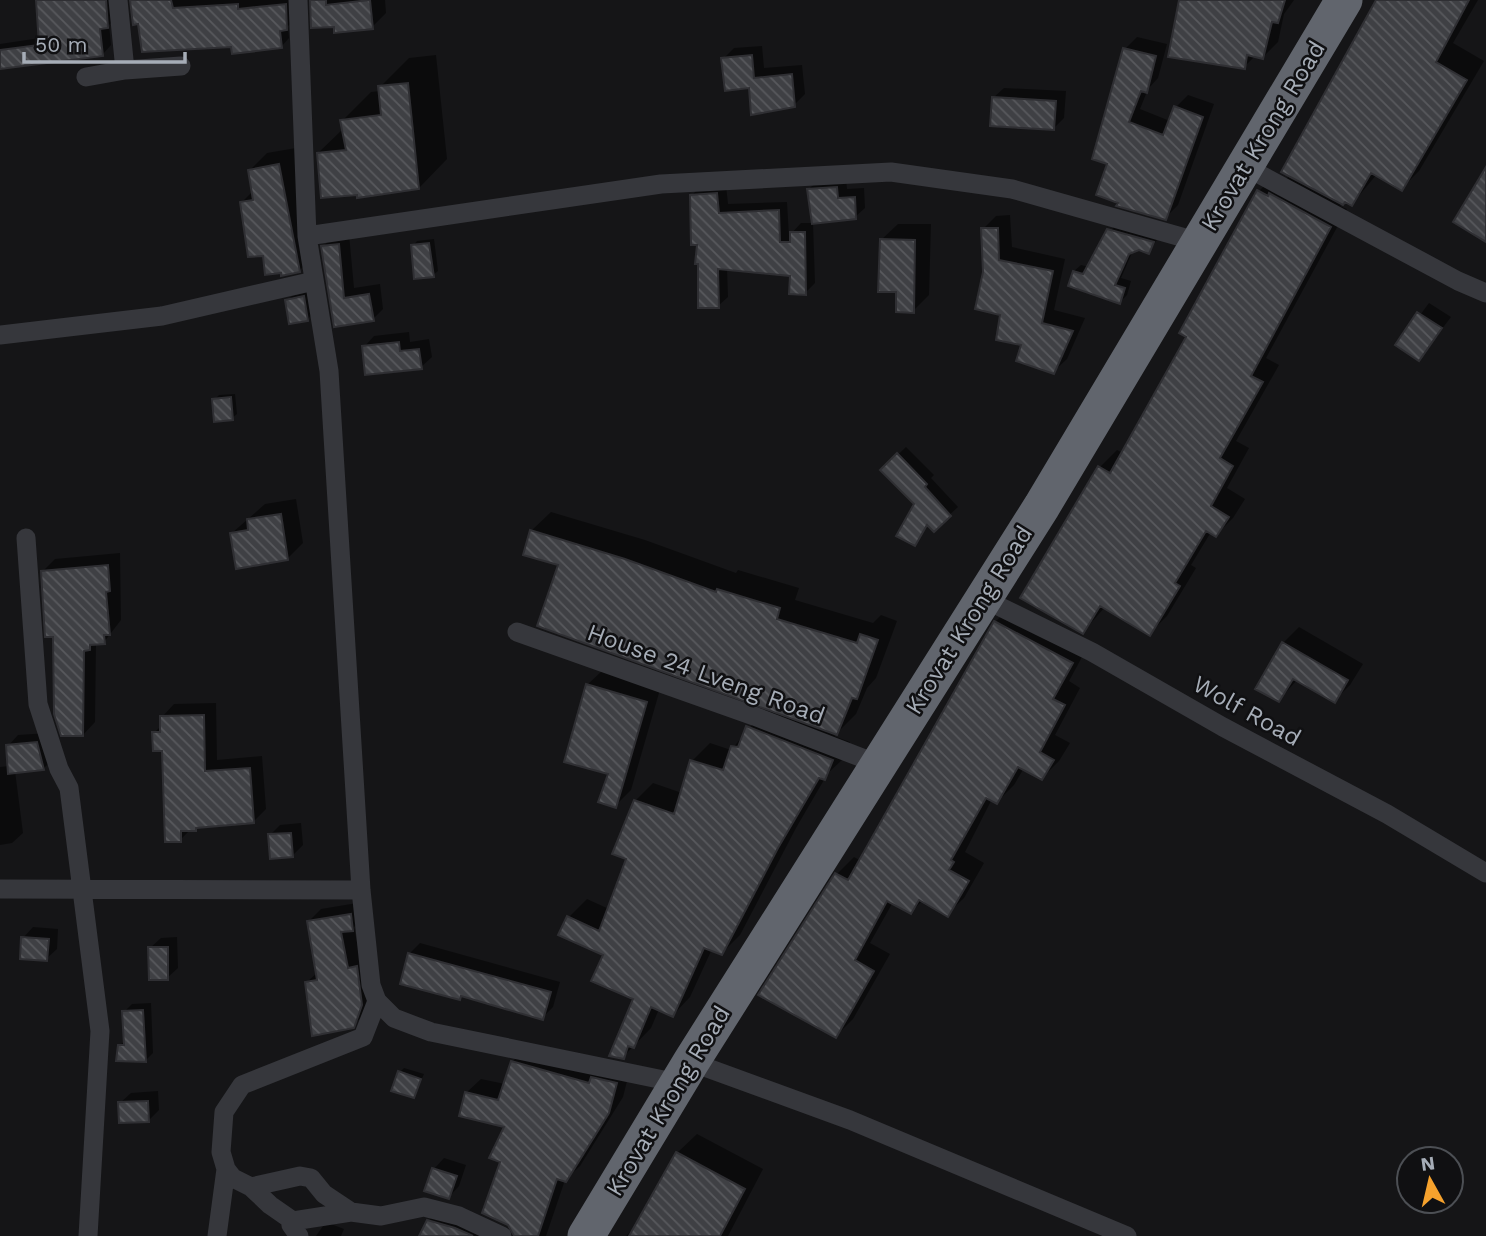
<svg xmlns="http://www.w3.org/2000/svg" width="1486" height="1236" font-family="'Work Sans',sans-serif">
<defs>
<pattern id="building-back-hatch" width="6" height="6" patternUnits="userSpaceOnUse" patternTransform="scale(1.75)"><rect width="6" height="6" fill="#3f4044"/><path d="M-1 5l2 2M0 0l6 6M5-1l2 2" fill="none" stroke="#58595d"/></pattern>
</defs>
<rect width="100%" height="100%" fill="#151517"/>
<path fill="#0007" d="M37,0H115L116,18L109,25L111,45L103,54L0,68V44L40,38Z
M131,0H294L295,20L288,26L289,38L281,47L233,45L140,22Z
M310,0H385L386,13L372,27H313Z
M1181,0H1294L1284,14L1278,42L1263,57L1256,55L1244,67Z
M1377,0H1478L1453,43L1484,61L1419,171L1401,189L1377,174L1352,204L1345,201L1340,206L1347,209L1266,358L1279,365L1236,441L1249,448L1227,488L1245,499L1233,518L1216,535L1211,532L1191,565L1196,568L1167,616L1150,633L1105,607L1083,632L1022,597L1100,467L1117,450L1123,453L1188,336L1259,191L1276,174L1285,180L1290,175Z
M1137,37L1167,44L1158,78L1148,89L1140,109L1170,121L1176,107L1188,95L1214,104L1178,205L1165,218L1109,163L1125,49Z
M762,46L764,68L802,65L805,94L794,105L750,87L723,59L734,48Z
M436,55L447,159L419,188L318,153L344,128L342,121L371,92L380,91V87L409,58Z
M1004,88L1066,91L1064,118L1054,128L993,98Z
M296,148L317,253L300,270L282,271L264,254L242,202L253,191L250,170L267,153Z
M846,179L847,189L864,188L865,208L855,217L809,189L818,180Z
M726,185L728,204L787,202L789,236L801,223H813L815,283L805,293L791,292L789,274L727,268L728,297L718,306L698,243L692,195L701,186Z
M1010,215L1012,247L1065,259L1054,310L1085,318L1067,359L1053,372L1023,344L985,273L983,229L996,216Z
M1116,223L1160,235L1149,252L1134,248L1121,278L1131,281L1127,295L1120,302L1074,271L1081,265L1089,267Z
M898,224H931L929,295L913,311L898,291L881,240Z
M349,234L354,288L380,284L383,309L373,319L336,325L323,247L333,236Z
M434,239L438,271L433,275L413,246L417,241Z
M309,292L312,314L308,319L287,301L292,296Z
M1429,303L1451,317L1419,359L1398,345Z
M409,332L410,342L429,339L432,357L421,367L364,347L374,336Z
M235,394L237,414L232,418L214,400L219,395Z
M906,447L934,475L931,478L958,507L934,529L929,524L915,544L916,504L882,470Z
M296,499L303,543L287,559L232,533L265,504Z
M551,512L645,540L736,573L738,570L799,588L795,600L873,623L881,615L897,621L876,678L867,688L856,714L834,736L850,742L842,760L828,773L796,828L740,935L722,953L712,949L690,997L673,1015L659,1009L651,1028L623,1057L635,998L605,954L569,917L587,899L609,909L628,858L635,801L653,783L682,793L692,761L710,743L731,750L767,708L560,564L531,531Z
M120,553L121,620L104,642H96L95,722L83,735L55,635L42,572L55,559Z
M1012,606L1088,646L1069,681L1080,688L1055,735L1070,743L1059,761L1042,778L1024,768L1014,785L997,802L992,799L965,852L984,863L964,898L947,914L923,900L911,912L893,902L870,943L890,954L853,1019L836,1036L761,994L837,874L854,857L861,861L995,622Z
M1299,627L1363,664L1350,685L1334,701L1297,680L1279,700L1283,643Z
M603,670L661,686L631,790L615,806L587,685Z
M216,703L217,760L262,756L266,809L253,822L192,828L180,840L164,749L154,733L162,725V717L174,704Z
M48,733L54,758L43,769L15,771L23,833L12,843L0,845V767L9,766L8,746L18,735Z
M301,823L303,845L292,856L270,835L280,825Z
M363,902L365,917L354,927L360,957L374,992L365,1013L353,1026L307,982L318,972L309,921L321,909Z
M33,927L58,929L57,949L46,959L23,938Z
M177,937L178,968L167,978L150,948L161,938Z
M420,943L560,982L553,1007L542,1018L410,953Z
M151,1003L153,1053L145,1061L120,1045L126,1040L124,1012L132,1004Z
M527,1047L630,1069L623,1097L580,1166L565,1180L546,1236H421L428,1221L443,1207L470,1214L514,1234L502,1160L507,1126L466,1093L481,1079L505,1084L512,1062Z
M404,1068L424,1074L414,1096L400,1072Z
M158,1091L159,1110L149,1120L120,1103L131,1093Z
M697,1134L763,1169L728,1236H626L638,1224L677,1153Z
M444,1158L466,1165L459,1186L449,1197L434,1169Z
M331,1224L344,1229L341,1236H316L323,1226Z"/>
<path fill="url(#building-back-hatch)" stroke="#2f2f33" stroke-width="2" d="M36,0H106L108,28L100,29L103,56L0,69V50L39,45Z
M130,0H171L173,8L238,4V9L286,4L287,30L280,31L282,48L232,54L231,47L142,52L138,24L133,25Z
M310,0H326V5L370,0L373,29L334,33V27L311,28Z
M1179,0H1285L1278,23L1272,22L1263,59L1247,55L1245,69L1168,57Z
M1376,0H1469L1436,62L1467,80L1402,191L1371,173L1352,206L1345,202L1343,205L1281,172Z
M1123,48L1156,56L1147,93L1141,91L1129,122L1163,135L1174,106L1203,117L1166,220L1116,206L1118,203L1096,195L1107,164L1092,159Z
M752,55L754,78L792,74L795,107L751,115L749,88L725,91L721,58Z
M408,83L419,189L357,198V195L321,198L317,153L346,150L340,120L381,115L378,86Z
M992,97L1056,101L1054,130L990,126Z
M279,164L300,272L281,276V273L265,275L263,256L248,257L240,202L253,200L248,170Z
M1486,167V242L1453,222Z
M837,187L838,198L855,197L856,219L812,224L807,189Z
M1257,190L1268,196L1269,193L1331,227L1251,376L1263,382L1220,458L1233,466L1211,506L1229,517L1216,537L1206,531L1175,583L1180,586L1150,636L1100,606L1083,634L1020,598L1098,466L1110,473L1186,337L1179,333Z
M717,193L719,213L779,210L780,242H790V232H805L806,295L789,294L790,276L718,269L719,308H698V264H695L697,245H691L690,195Z
M981,228H998L999,260L1053,271L1042,323L1073,331L1054,374L1016,361L1021,345L996,340L1000,315L975,309L983,272Z
M1107,229L1154,242L1149,254L1139,250L1129,254L1115,285L1125,288L1120,304L1068,286L1073,271L1083,274Z
M880,239L915,240L914,313L896,312V292H878Z
M429,243L434,277L414,279L411,245Z
M339,244L344,298L369,294L374,321L334,327L321,246Z
M304,296L308,321L289,324L285,300Z
M1417,312L1442,328L1419,361L1395,345Z
M399,342L400,351L419,349L422,369L365,375L362,346Z
M231,397L233,420L214,422L212,399Z
M897,453L927,484L925,487L951,516L934,532L927,525L915,546L896,536L914,504L880,470Z
M281,514L288,560L236,569L230,533L248,530L247,519Z
M530,530L625,559L716,592L717,589L780,608L777,619L857,643L860,634L878,640L857,699L852,698L837,735L537,626L558,565L523,555Z
M108,565L110,591L106,592L110,635H104L105,644L90,645V650L84,651L83,736H61L54,714L53,637H45L41,571Z
M994,621L1073,663L1053,699L1065,705L1040,752L1054,760L1042,780L1018,767L997,804L986,798L951,860L954,862L949,870L969,881L948,917L919,900L911,914L887,901L855,960L874,971L836,1038L758,995L835,873L848,880Z
M1282,642L1348,680L1335,703L1293,679L1279,702L1255,689Z
M586,684L647,702L616,808L598,802L608,774L564,762Z
M204,715L205,771L250,768L254,823L196,828V831H181V842H165L162,751H153L152,732H160V716Z
M746,726L833,760L825,780L819,778L778,848L722,955L704,948L673,1017L651,1007L634,1048L628,1046L624,1059L609,1056L633,999L591,981L603,955L558,935L567,916L599,931L626,859L612,854L634,800L674,814L690,760L723,770L731,746L738,747Z
M37,742L44,770L8,774L6,745Z
M291,833L293,857L270,859L268,834Z
M351,914L353,931L341,932L348,968L357,966L362,1005L354,1028L312,1036L305,982L317,980L307,921Z
M21,937L49,939L47,961L20,959Z
M148,947H168V980H149Z
M408,953L551,992L543,1020L461,996L460,1000L400,984Z
M143,1010L146,1062L116,1061L118,1045H124L122,1011Z
M511,1061L589,1083L591,1077L617,1083L609,1113L566,1182L557,1179L538,1236H514L508,1225L482,1213L500,1162L489,1158L504,1127L459,1116L465,1092L498,1100Z
M398,1071L421,1079L414,1098L391,1091Z
M148,1101L149,1122L119,1123L118,1102Z
M676,1152L745,1189L720,1236H629Z
M432,1168L457,1176L449,1199L424,1191Z
M427,1220L455,1228L473,1236H419Z"/>
<g fill="none" stroke-linecap="round" stroke-linejoin="round">
<path stroke="#36373c" stroke-width="19" d="M118,0L125,70
M298,0L307,236L329,371L361,890L371,985L377,1001L394,1018L431,1032L678,1083
M86,77L125,70L181,66
M1244,166L1458,281L1486,293
M307,236L661,184L891,172L1012,189L1199,242
M0,335L162,316L314,281
M26,538L38,704L59,769L69,788L100,1031L88,1236
M982,598L1092,652L1223,727L1387,814L1486,873
M517,632L754,716L878,764
M0,889L361,890
M691,1062L850,1120L1127,1236
M251,1187L270,1205L293,1221
M351,1212L324,1194L311,1178L300,1176L251,1187L233,1178L226,1169L221,1152L224,1112L242,1085L363,1037L377,1001
M217,1236L226,1169
M299,1236L291,1225L293,1221L351,1212L381,1216L424,1207L459,1216L502,1236"/>
<path stroke="#61656d" stroke-width="37" d="M586,1236L691,1062L1042,506L1344,0"/>
</g>
<g text-anchor="middle" dominant-baseline="central" stroke-width="5" stroke-linejoin="round" paint-order="stroke">
<g font-size="24" fill="#a6adb7" stroke="#101012">
<text transform="translate(1263 136) rotate(-59)">Krovat Krong Road</text>
<text transform="translate(969 620) rotate(-58)">Krovat Krong Road</text>
<text transform="translate(706 674) rotate(20)">House 24 Lveng Road</text>
<text transform="translate(1247 711) rotate(29)">Wolf Road</text>
<text transform="translate(668 1101) rotate(-59)">Krovat Krong Road</text>
</g>
</g>
<g transform="translate(1430 1180) rotate(352)"><circle r="33" fill="#101012" stroke="#4c4f54" stroke-width="2"/>
<path d="M0-5L12 26L0 18L-12 26Z" fill="#f6a22d"/>
<text y="-10" font-size="19" font-weight="bold" text-anchor="middle" fill="#a6adb7">N</text>
</g>
<path d="M24 52v10h161v-10" fill="none" stroke="#a6adb7" stroke-width="3.5"/>
<text x="35" y="52" font-size="21" fill="#a6adb7" stroke="#101012" stroke-width="5" paint-order="stroke">50 m</text>
</svg>
